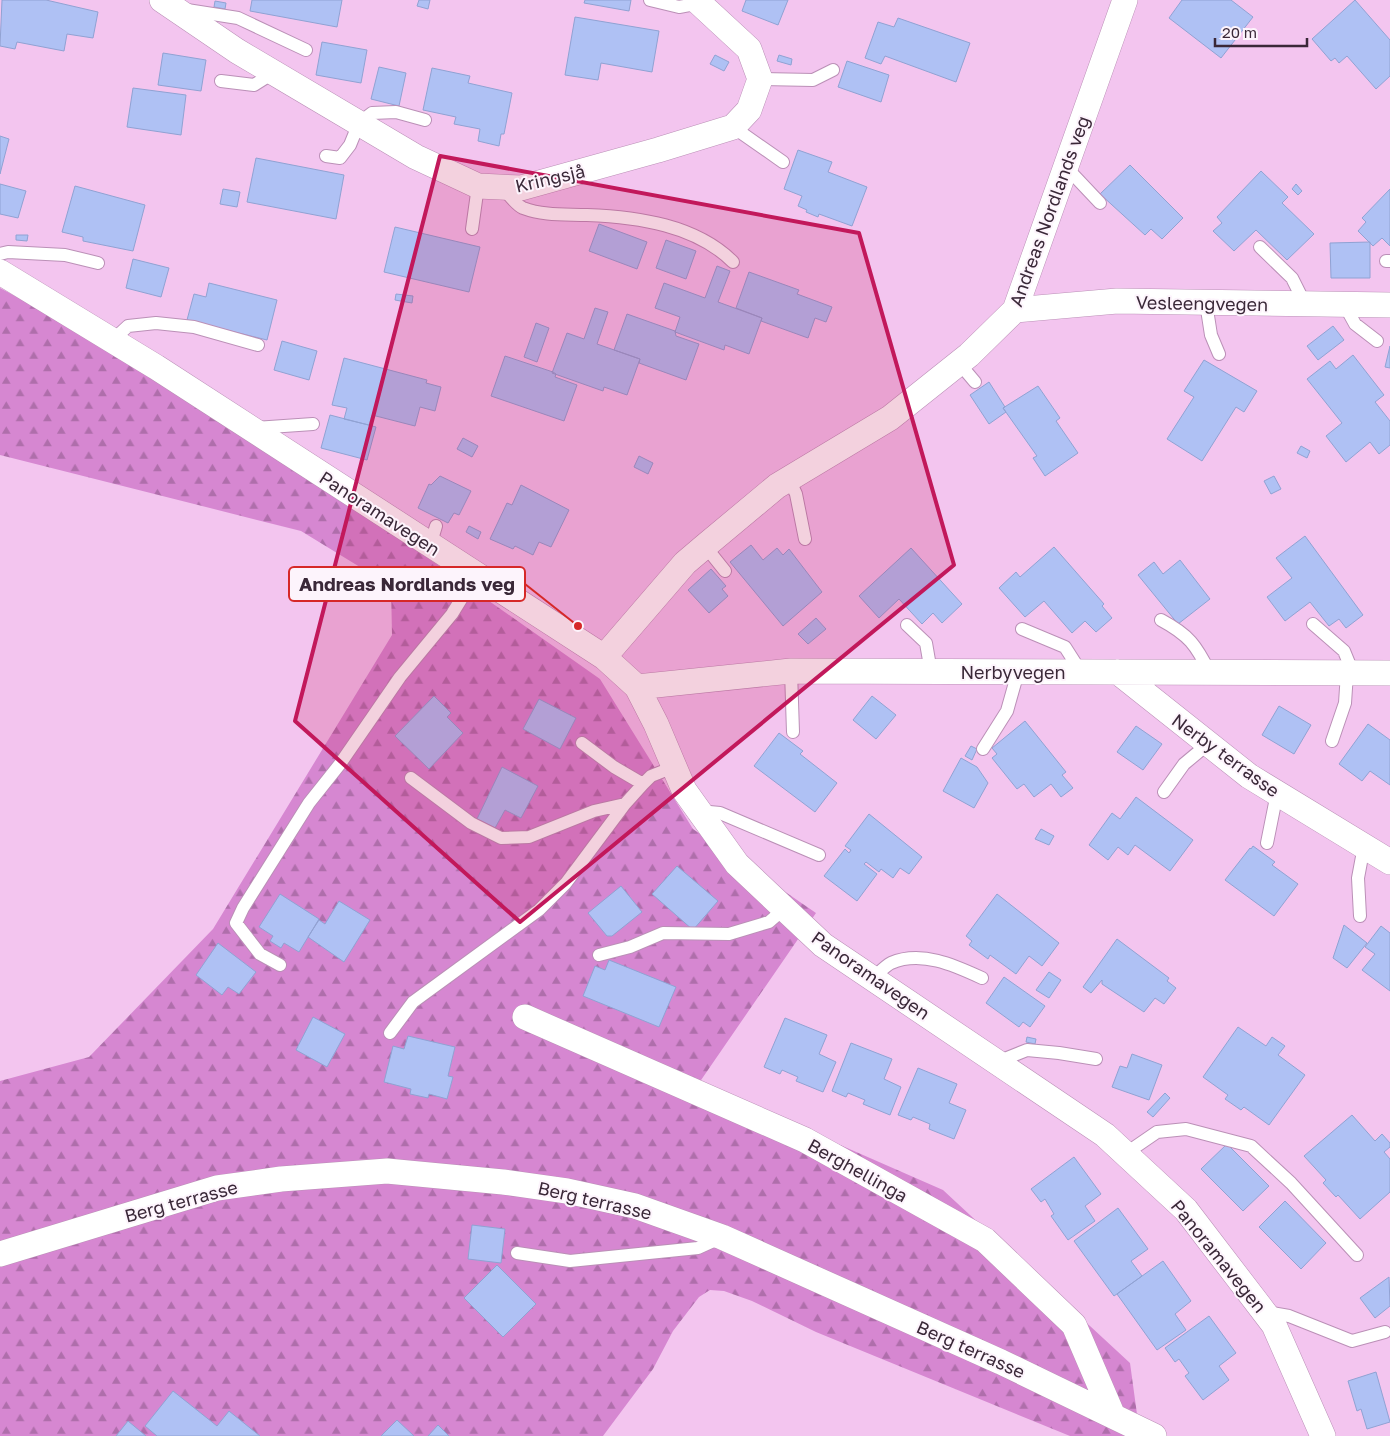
<svg xmlns="http://www.w3.org/2000/svg" width="1390" height="1436" font-family="'Golos Text',sans-serif">
<defs>
<pattern id="forest-firs" width="22" height="20" patternUnits="userSpaceOnUse" patternTransform="scale(1.25)"><rect width="22" height="20" fill="#d687d1"/><path d="M5 1l3.5 6h-7zM16 11l3.5 6h-7z" fill="#af6eab"/></pattern>
</defs>
<rect width="100%" height="100%" fill="#f3c5ef"/>
<path fill="url(#forest-firs)" d="M0,288L117,350L435,563L600,679L693,829L816,913L699,1083L943,1190L1130,1363L1140,1436H1070L816,1332L752,1301L724,1291L710,1290L699,1297L673,1331L653,1369L603,1436H0V1081L89,1057L213,929L392,635L391,586L301,531L0,455Z"/>
<path fill="#afc1f4" stroke="#90a2d3" d="M2,0H46L98,12L93,38L67,34L64,51L17,42L15,49L0,46Z
M252,0H342L337,27L250,11Z
M419,0H430L428,9L417,6Z
M585,0H631L629,11L584,3Z
M746,0H788L778,25L742,11Z
M1182,0H1231L1253,17L1221,58L1169,18Z
M1355,0L1390,40V76L1376,89L1347,56L1339,63L1335,58L1331,61L1312,39Z
M215,1L226,3L225,9L214,7Z
M575,17L659,31L652,72L601,63L598,80L565,75Z
M898,18L970,43L956,82L885,56L881,64L865,58L878,22L894,27Z
M322,42L367,50L361,83L316,75Z
M163,53L206,60L201,91L158,85Z
M715,55L729,62L724,71L710,64Z
M779,55L792,59L791,65L777,61Z
M847,61L889,75L881,102L838,87Z
M379,67L406,73L399,106L371,99Z
M432,68L470,76L468,83L512,93L504,134H501L499,146L478,141L480,129L454,124L456,117L423,110Z
M133,88L186,95L181,135L127,127Z
M0,136L9,139L0,174Z
M798,150L832,162L828,172L867,187L852,226L819,214L818,217L806,212L807,210L798,206L802,196L784,189Z
M256,158L344,175L336,219L247,202Z
M1130,165L1183,218L1162,239L1151,229L1145,235L1100,194Z
M1261,171L1288,197L1282,203L1314,234L1287,260L1256,230L1234,251L1213,231L1222,223L1217,217Z
M0,184L26,191L18,218L0,214Z
M1296,184L1302,191L1298,195L1292,189Z
M75,186L145,205L133,251L83,241V237L62,232Z
M223,189L240,192L237,207L220,204Z
M1390,189V246L1382,238L1373,246L1358,231L1366,222L1362,218Z
M599,224L647,242L637,269L589,251Z
M395,227L480,247L469,292L384,272Z
M16,235H28L27,241L16,240Z
M666,240L696,251L686,279L656,268Z
M1370,242V278H1331L1330,243Z
M133,259L169,268L161,297L126,288Z
M717,266L730,271L718,302L762,318L749,354L725,345L724,350L675,332L680,317L655,308L664,283L705,298Z
M749,272L799,290L797,294L832,307L826,322L815,318L808,338L761,321L762,318L736,308Z
M209,283L277,300L267,340L187,320L194,294L206,297Z
M396,294L413,296L412,303L395,300Z
M595,308L608,312L597,344L640,359L627,395L604,387L603,391L552,373L567,333L584,339Z
M627,314L675,331L676,336L699,344L686,380L639,363L640,359L614,350Z
M536,323L549,328L537,362L524,357Z
M1333,326L1344,340L1318,360L1307,346Z
M282,341L317,351L309,380L274,370Z
M1390,346V368L1385,367Z
M1353,355L1384,395L1375,402L1390,421V445L1379,454L1370,442L1346,462L1326,436L1342,423L1307,379L1330,361L1336,369Z
M505,356L553,372L556,374L555,377L577,385L564,421L491,396Z
M344,358L427,380L426,383L441,387L435,411L420,407L415,426L372,415L369,425L344,419L347,408L332,405Z
M1204,360L1257,391L1244,412L1236,407L1202,461L1167,439L1194,397L1184,391Z
M989,382L1005,407L1003,408L1006,412L989,424L970,395Z
M1038,386L1060,418L1056,421L1078,453L1045,476L1033,458L1037,456L1003,408Z
M330,415L376,427L367,460L321,448Z
M463,438L478,446L472,457L457,449Z
M1301,446L1310,451L1307,458L1297,453Z
M639,456L653,463L648,474L634,467Z
M440,476L471,491L459,515L454,513L448,523L418,508L429,484L431,485Z
M1274,476L1281,489L1271,494L1264,481Z
M521,485L569,510L551,547L539,542L533,555L515,546L513,549L490,539L507,503L512,505Z
M469,526L481,532L478,539L466,532Z
M1305,536L1363,615L1346,628L1339,619L1329,626L1310,602L1285,621L1267,597L1292,578L1276,558Z
M751,545L763,560L777,548L783,555L789,549L822,592L783,626L730,562Z
M1054,547L1104,604L1102,606L1112,618L1096,632L1085,621L1072,633L1044,601L1025,617L999,588L1016,572L1020,577Z
M911,548L962,604L942,623L933,613L922,624L899,599L879,618L859,596Z
M1180,560L1210,599L1178,624L1138,575L1154,562L1163,574Z
M711,569L726,586L722,589L728,596L709,613L688,590Z
M816,618L826,629L808,644L798,634Z
M434,696L451,713L447,717L463,733L429,769L395,736Z
M872,696L896,715L876,739L853,720Z
M539,699L576,718L560,749L523,729Z
M1279,706L1311,725L1294,754L1262,735Z
M1025,721L1066,772L1062,775L1073,788L1061,797L1051,784L1034,797L1024,784L1017,789L992,758L997,754L992,748Z
M1368,724L1390,740V785L1370,771L1362,781L1339,764Z
M1136,726L1162,744L1143,770L1117,752Z
M779,733L803,751L800,754L837,783L815,812L754,766Z
M971,746L977,749L972,760L965,756Z
M961,758L977,767L988,783L974,808L943,791Z
M502,767L538,786L521,818L505,810L495,828L477,819Z
M1136,797L1193,840L1170,871L1135,845L1128,855L1118,847L1108,860L1089,845L1112,813L1120,819Z
M869,814L922,857L909,874L900,868L893,878L881,869L879,872L866,862L864,864L877,874L857,901L824,876L845,849L849,853L851,850L845,846Z
M1041,829L1054,836L1049,845L1035,839Z
M1253,846L1275,862L1272,865L1298,884L1274,916L1225,880L1250,848L1251,849Z
M677,866L718,901L693,930L652,894Z
M621,886L642,912L612,936H607L588,913Z
M280,894L319,919L299,952L284,943L281,948L270,941L273,936L259,927Z
M997,894L1059,943L1042,966L1029,956L1016,974L990,955L988,959L969,945L972,941L966,936Z
M339,901L370,920L344,962L308,937L319,920L325,924Z
M1344,925L1367,943L1347,968L1333,958Z
M1381,926L1390,933V991L1362,970L1375,954L1365,947Z
M1117,939L1169,978L1167,981L1176,988L1164,1004L1155,998L1144,1012L1102,984V980L1091,993L1083,987Z
M218,943L256,972L239,994L228,987L222,995L196,975Z
M609,960L676,987L659,1027L583,996L595,966L605,970Z
M1049,972L1061,980L1049,998L1036,990Z
M1004,977L1045,1006L1030,1027L1023,1022L1019,1027L986,1003Z
M313,1017L345,1034L327,1067L296,1050Z
M785,1018L827,1035L819,1054L836,1062L823,1092L796,1081L798,1077L782,1070L780,1074L764,1067Z
M1238,1027L1266,1046L1272,1037L1285,1046L1278,1055L1305,1075L1269,1125L1244,1107L1241,1110L1225,1099L1228,1095L1203,1077Z
M408,1036L455,1047L448,1076L453,1077L447,1099L429,1094L428,1098L410,1094L411,1089L384,1082L393,1046L404,1049Z
M1027,1037L1036,1039L1035,1044L1026,1042Z
M851,1043L892,1059L884,1079L901,1087L890,1115L863,1104L865,1100L848,1093L846,1097L832,1091Z
M1132,1054L1162,1065L1149,1100L1112,1087L1120,1066L1127,1068Z
M918,1068L957,1084L949,1103L966,1110L954,1139L929,1129L930,1124L913,1117L911,1120L898,1115Z
M1165,1093L1170,1098L1153,1117L1147,1112Z
M1352,1115L1375,1141L1382,1134L1390,1143V1147L1384,1152L1390,1159V1192L1360,1219L1338,1195L1336,1197L1323,1183L1326,1180L1304,1156Z
M1227,1144L1269,1186L1243,1211L1201,1169Z
M1074,1157L1101,1194L1085,1206L1095,1221L1068,1240L1051,1216L1054,1214L1045,1199L1041,1202L1031,1189Z
M1285,1201L1326,1243L1301,1269L1259,1227Z
M1118,1208L1148,1249L1131,1261L1142,1276L1114,1296L1074,1241Z
M472,1225L505,1229L501,1263L468,1259Z
M1163,1261L1191,1301L1175,1314L1186,1330L1157,1350L1117,1294Z
M497,1265L536,1304L503,1337L464,1298Z
M1389,1277L1390,1306L1375,1318L1360,1298Z
M1209,1316L1236,1353L1219,1366L1229,1380L1203,1400L1185,1376L1189,1373L1179,1359L1175,1362L1165,1348Z
M1376,1372L1390,1422L1367,1429L1361,1409L1357,1411L1348,1381Z
M173,1391L217,1426L229,1411L260,1436H157L145,1426Z
M397,1420L414,1436H381Z
M128,1421L146,1436H116Z
M438,1425L449,1436H428Z"/>
<g fill="none" stroke-linecap="round" stroke-linejoin="round">
<defs>
<path id="lane" d="M650,0L679,7L700,3
M187,10L238,18L306,50
M760,79L813,80L833,70
M221,81L254,85L273,73
M733,127L783,162
M326,156L340,158L350,145L359,123L372,113L396,112L425,120
M1066,167L1100,203
M504,189C509,195 516,205 523,208C544,216 566,214 587,215C638,217 696,225 733,262
M472,229L478,186
M1260,247L1292,278L1305,304
M0,254L8,252L65,255L98,263
M1386,261H1390
M1206,303L1211,335L1219,354
M1344,304L1355,324L1377,341
M113,340L128,326L156,323L194,327L258,345
M959,363L975,382
M255,428L313,424
M789,479L796,494L805,539
M430,546L436,526
M705,546L725,571
M1161,620C1189,635 1196,645 1210,673
M1313,624L1344,651L1353,673
M907,625L926,643L931,672
M1022,629L1065,647L1081,672
M791,671L793,732
M1332,741L1345,703L1347,673
M582,743L614,767L643,784
M983,749L1007,711L1018,672
M411,778L471,823L501,838L529,837L594,811L625,804
M1164,792L1184,764L1208,744
M699,811L720,813L819,855
M1267,843L1277,793
M1360,916L1358,878L1364,846
M599,955L630,947L663,933L729,934L769,922L784,909
M280,965L260,954L236,923L243,908L309,803L340,764L400,677L452,614L476,575
M873,978C878,974 885,966 891,963C921,950 954,965 982,978
M390,1033L413,1002L539,910L566,883L625,804L643,784L651,776L674,767
M997,1062L1027,1050L1059,1053L1096,1059
M1125,1154L1157,1132L1186,1129L1251,1146L1291,1183L1357,1255
M517,1253L570,1261L698,1248L720,1238
M1266,1312L1289,1316L1352,1341L1385,1332"/>
<path id="street" d="M162,0L237,51L416,157L478,186L521,188L658,150L733,127L749,110L760,79L749,49L696,0
M0,272L156,367L604,657L637,687L656,724L684,790L737,864L823,945L1105,1135L1186,1210L1274,1325L1323,1436
M1015,310L1117,301L1390,305
M604,657L685,563L705,546L777,486L890,418L969,355L1015,310L1125,0
M1118,672L1249,776L1390,862
M637,687L791,671L1390,673
M525,1017L805,1140L985,1240L1074,1325L1113,1416
M0,1254L217,1188L281,1179L387,1171L503,1182L567,1191L635,1206L722,1237L1001,1362L1154,1436"/>
</defs>
<use href="#lane" stroke="#bb90b7" stroke-width="14"/>
<use href="#street" stroke="#bb90b7" stroke-width="26"/>
<use href="#lane" stroke="#fff" stroke-width="12"/>
<use href="#street" stroke="#fff" stroke-width="25"/>
</g>
<path fill="#c2185b" fill-opacity="0.2" stroke="#c2185b" stroke-width="4" stroke-linejoin="round" d="M440,156L859,233L954,565L520,922L295,721Z"/>
<g text-anchor="middle" dominant-baseline="central" stroke-width="4" stroke-linejoin="round" paint-order="stroke">
<g font-size="18" fill="#3a2838" stroke="#fdf4fc">
<text transform="translate(550 178) rotate(-13)">Kringsjå</text>
<text transform="translate(1049 211) rotate(-70)">Andreas Nordlands veg</text>
<text transform="translate(1202 303) rotate(1)">Vesleengvegen</text>
<text transform="translate(380 513) rotate(33)">Panoramavegen</text>
<text x="1013" y="672">Nerbyvegen</text>
<text transform="translate(1226 755) rotate(36)">Nerby terrasse</text>
<text transform="translate(871 975) rotate(35)">Panoramavegen</text>
<text transform="translate(858 1170) rotate(29)">Berghellinga</text>
<text transform="translate(595 1200) rotate(13)">Berg terrasse</text>
<text transform="translate(181 1201) rotate(-15)">Berg terrasse</text>
<text transform="translate(1219 1256) rotate(51)">Panoramavegen</text>
<text transform="translate(971 1349) rotate(24)">Berg terrasse</text>
</g>
</g>
<path fill="none" stroke="#d62828" stroke-width="2" d="M578 626L525 584"/>
<circle fill="#d62828" stroke="#fdf4fc" stroke-width="2" cx="578" cy="626" r="5"/>
<rect fill="#fdf4fc" stroke="#d62828" stroke-width="2" x="289" y="567" width="236" height="34" rx="5"/>
<g font-size="19" text-anchor="middle" font-weight="bold" fill="#3a2838">
<text x="407" y="591">Andreas Nordlands veg</text>
</g>
<path d="M1215 38v8h92v-8" fill="none" stroke="#3a2838" stroke-width="2.5"/>
<text x="1222" y="38" font-size="15" fill="#3a2838" stroke="#fdf4fc" stroke-width="4" paint-order="stroke">20 m</text>
</svg>
